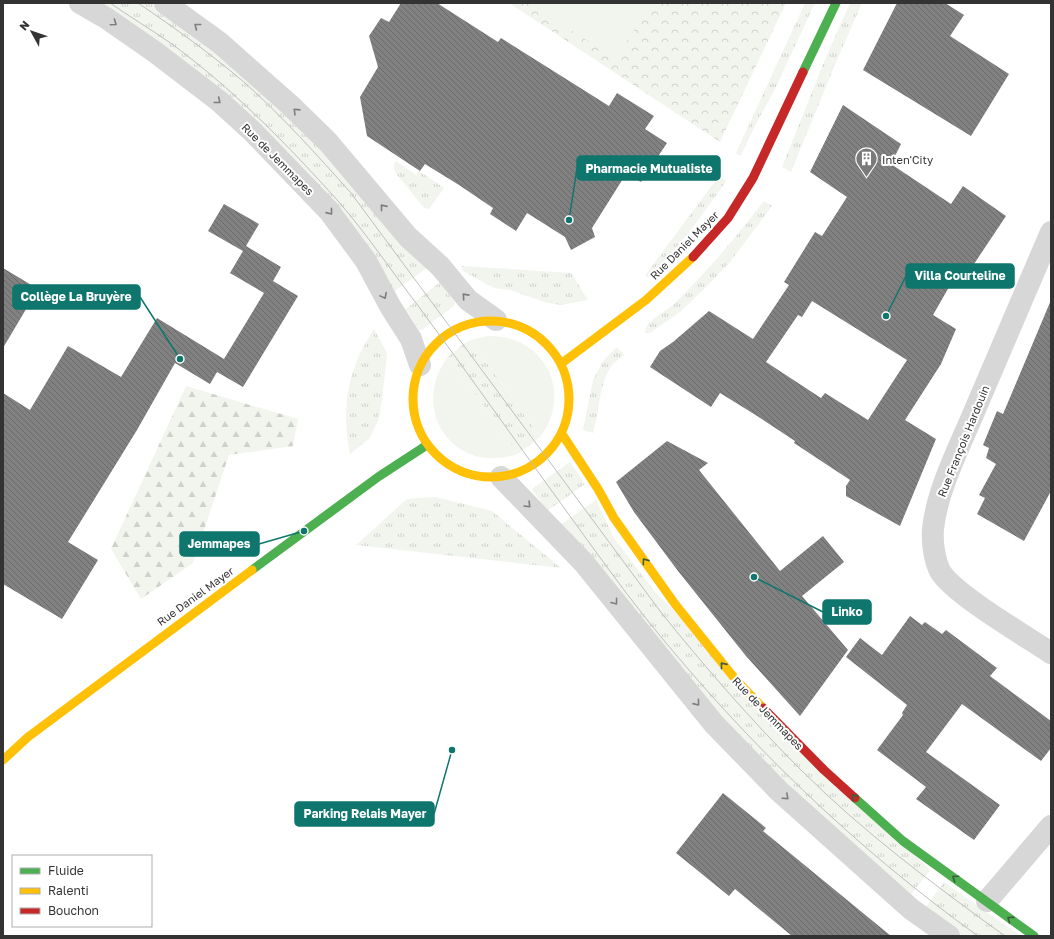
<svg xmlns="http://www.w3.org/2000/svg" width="1054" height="939" font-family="'Golos Text',sans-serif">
<defs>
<pattern id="grass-tufts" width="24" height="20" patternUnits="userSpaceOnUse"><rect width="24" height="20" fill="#f1f5ed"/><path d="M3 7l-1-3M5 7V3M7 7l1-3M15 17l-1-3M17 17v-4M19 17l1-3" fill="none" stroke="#cfd2cc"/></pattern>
<pattern id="forest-firs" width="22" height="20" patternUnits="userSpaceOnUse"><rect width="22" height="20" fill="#f1f5ed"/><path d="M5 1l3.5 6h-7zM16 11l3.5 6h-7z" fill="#cfd2cc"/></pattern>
<pattern id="park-crowns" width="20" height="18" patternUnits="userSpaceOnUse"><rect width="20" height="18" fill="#f1f5ed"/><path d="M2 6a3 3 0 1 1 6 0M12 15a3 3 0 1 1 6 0" fill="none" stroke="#cfd2cc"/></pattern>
<pattern id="building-back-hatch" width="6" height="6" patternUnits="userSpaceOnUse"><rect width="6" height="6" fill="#818181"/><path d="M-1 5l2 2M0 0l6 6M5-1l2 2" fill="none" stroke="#6a6a6a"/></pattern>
</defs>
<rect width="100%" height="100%" fill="#fff"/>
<path fill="url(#grass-tufts)" d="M99,3H151L234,65L340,165L428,267L391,294L378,262Z
M805,3H815L775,89L757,122L741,155L736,153Z
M850,3H862L834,67L791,172L782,167L824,62Z
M396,161L416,175L419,171L444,188L429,209L424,208L395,172L394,165Z
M719,176L726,181C702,216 680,246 649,277H646V274Z
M764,201L772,206L730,262L707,286L680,312L650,333H645C646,319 665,313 674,304C707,272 736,237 764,201Z
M461,266L571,273L588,300L561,305L548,303L510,290L494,288L463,271Z
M440,282L455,303V305L422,330H419L406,309Z
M374,329L387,353L382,401L378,421L369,439L350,454C341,407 347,370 374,329Z
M471,340L540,437L518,454L448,357L462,345Z
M617,347L624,355C619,359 613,363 610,368C598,388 600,412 593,433L583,430L593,380L603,361Z
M570,462L585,484L547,511L532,489Z
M435,497L492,511L561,568L356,545L407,499Z
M596,500L614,538L655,592L930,870L909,897L802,802L742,741L559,526Z
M944,882L1021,936H963L923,911Z"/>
<path fill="url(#forest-firs)" d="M186,386L298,419L293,446L229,455L193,563L141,599L111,549Z"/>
<path fill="url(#park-crowns)" d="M509,3H786L720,142Z"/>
<path fill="#f1f5ed" d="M541,3H652L615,59L538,8Z
M488,336C544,335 574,392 540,437L471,340Z
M448,357L518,454C454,476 408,409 448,357Z"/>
<path fill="url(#building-back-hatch)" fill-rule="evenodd" d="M401,3H437L498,42L501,38L609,106L617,93L654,116L645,129L667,143L641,182L626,174L592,228L595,237L571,250L565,237L527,213L516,231L490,214L493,208L459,185L425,164L420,171L367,136L360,97L378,67L369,36L381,18L389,22Z
M897,3H945L964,15L950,36L1009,74L971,136L863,70Z
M843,105L901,144L891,164L951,204L963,186L1006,216L968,273L960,268L933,315L956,329L941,364L905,420L936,439L900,526L846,496V486L850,480L794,443L795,441L754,414L720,393L711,407L650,367L660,351L673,342L709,311L753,339L789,285L784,282L815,232L822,236L847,197L810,172ZM812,301L907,360L868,420L825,393L821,398L766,362L798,315L802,317Z
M224,204L259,224L246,246L281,267L273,281L298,296L243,387L217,372L210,384L175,363L137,430L68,542L98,560L62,619L3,584V393L30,410L68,346L121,377L157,318L224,359L264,293L230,273L243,251L208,231Z
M3,268L38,289L3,348Z
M1051,300V491L1024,541L977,514L985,498L979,495L996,464L986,458L989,448L983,445L997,411L1003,414Z
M667,441L708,463L699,470L780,571L823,536L844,562L802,596L848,650L800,716L746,656L678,571L634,512L616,482Z
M910,616L922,625L925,622L942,634L946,630L997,668L990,676L1051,721V748L1041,761L962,704L926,752L1000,805L974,840L916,799L926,787L877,750L903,715L902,713L907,705L846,657L860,638L882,655Z
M723,793L766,828L763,831L891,936H792L735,889L729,896L676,853Z"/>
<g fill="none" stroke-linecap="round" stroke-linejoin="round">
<path stroke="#d7d7d7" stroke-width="22" d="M80,3L106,18L155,52L219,101L252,131L329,211L366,261L390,306L411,339L420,365
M165,3L220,43L290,105L328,142L408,237L440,266L468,300L496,320
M1051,232C1025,292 1000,352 974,412C959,448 937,490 933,529C932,541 934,559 940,571C952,593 1027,637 1051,653
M501,477L584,563L714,724L779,791L911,909L949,936
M987,901L1051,826"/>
<path stroke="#4caf50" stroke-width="9" d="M803,72L836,3
M252,570L378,477L427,445
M855,798L903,841L1034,936"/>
<path stroke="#ffc107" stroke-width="9" d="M413 399a78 78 0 1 1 156 0a78 78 0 1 1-156 0Z
M562,363L646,300L693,257
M562,434L598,489L614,518L675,604L736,680L763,708
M3,760L28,737L252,570"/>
<path stroke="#c62828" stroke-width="9" d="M693,257L728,218L753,178L803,72
M763,708L824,770L855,798"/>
<path stroke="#bebebe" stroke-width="1" d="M110,3C129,16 150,29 169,42C231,87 287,144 338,201C366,233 390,269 416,303C467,372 517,443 567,512C594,549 620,586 648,621C744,740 854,847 978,936
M138,3C175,28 211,54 245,83C283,117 317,155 351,193L660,611C704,666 750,719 800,769C862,831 934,885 1005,936"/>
</g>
<defs><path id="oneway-chevron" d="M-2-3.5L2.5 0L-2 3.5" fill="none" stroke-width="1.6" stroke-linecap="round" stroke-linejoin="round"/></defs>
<g stroke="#7d7d7d">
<use href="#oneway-chevron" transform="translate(114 23) rotate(35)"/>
<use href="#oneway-chevron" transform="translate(197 26) rotate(-142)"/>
<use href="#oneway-chevron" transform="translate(218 101) rotate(39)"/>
<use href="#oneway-chevron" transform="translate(296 111) rotate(-136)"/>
<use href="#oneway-chevron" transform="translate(383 207) rotate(-129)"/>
<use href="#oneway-chevron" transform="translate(330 212) rotate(51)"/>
<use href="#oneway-chevron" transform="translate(384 296) rotate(62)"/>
<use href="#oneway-chevron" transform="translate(465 296) rotate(-132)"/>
<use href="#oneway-chevron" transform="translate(528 505) rotate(46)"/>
<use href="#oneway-chevron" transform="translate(615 602) rotate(52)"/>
<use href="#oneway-chevron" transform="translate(697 703) rotate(51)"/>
<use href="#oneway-chevron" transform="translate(786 797) rotate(42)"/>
</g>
<g stroke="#3c5e3d">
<use href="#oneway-chevron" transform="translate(645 561) rotate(-125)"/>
<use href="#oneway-chevron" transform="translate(723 665) rotate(-129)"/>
<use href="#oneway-chevron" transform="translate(854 797) rotate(-138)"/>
<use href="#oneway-chevron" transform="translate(955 878) rotate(-145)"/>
<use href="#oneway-chevron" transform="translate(1010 919) rotate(-143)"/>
</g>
<defs>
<symbol id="building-pin" viewBox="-11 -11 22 30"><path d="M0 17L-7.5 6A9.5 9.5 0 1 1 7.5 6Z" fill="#7a7a7a" stroke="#fff"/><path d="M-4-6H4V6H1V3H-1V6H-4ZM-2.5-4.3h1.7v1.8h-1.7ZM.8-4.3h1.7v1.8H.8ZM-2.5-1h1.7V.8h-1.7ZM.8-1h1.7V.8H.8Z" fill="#fff"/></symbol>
</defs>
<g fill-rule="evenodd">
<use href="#building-pin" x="854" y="146" width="25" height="34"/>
</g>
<g text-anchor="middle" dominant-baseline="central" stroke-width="4" stroke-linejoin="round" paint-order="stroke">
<g font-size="11" fill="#333" stroke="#fff">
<text transform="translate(278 159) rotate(45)">Rue de Jemmapes</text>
<text transform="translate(684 245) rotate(-45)">Rue Daniel Mayer</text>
<text transform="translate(963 441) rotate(-68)">Rue François Hardouin</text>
<text transform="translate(195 596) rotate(-36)">Rue Daniel Mayer</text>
<text transform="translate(768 713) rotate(46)">Rue de Jemmapes</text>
</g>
<g font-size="11" fill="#333" stroke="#fff" text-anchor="start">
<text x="882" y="159">Inten'City</text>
</g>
</g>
<path fill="none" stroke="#0f766e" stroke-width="1.5" d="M569 220L577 168M886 316L906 276M180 359L140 297M304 531L259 544M754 577L823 612M452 750L434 814"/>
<g fill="#0f766e" stroke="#fff" stroke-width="1.5">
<circle cx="569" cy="220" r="4"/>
<circle cx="886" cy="316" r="4"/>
<circle cx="180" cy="359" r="4"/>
<circle cx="304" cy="531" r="4"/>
<circle cx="754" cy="577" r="4"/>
<circle cx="452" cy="750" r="4"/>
</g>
<g fill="#0f766e" stroke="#0f766e" stroke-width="1.5">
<rect x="577" y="156" width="143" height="24" rx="4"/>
<rect x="906" y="264" width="108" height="24" rx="4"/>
<rect x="13" y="285" width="127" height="24" rx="4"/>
<rect x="180" y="532" width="79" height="24" rx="4"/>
<rect x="823" y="600" width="48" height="24" rx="4"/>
<rect x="295" y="802" width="139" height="24" rx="4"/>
</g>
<g font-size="12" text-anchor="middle" font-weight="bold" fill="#fff">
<text x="649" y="173">Pharmacie Mutualiste</text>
<text x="960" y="280">Villa Courteline</text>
<text x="76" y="301">Collège La Bruyère</text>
<text x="219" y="548">Jemmapes</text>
<text x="847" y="616">Linko</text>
<text x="365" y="818">Parking Relais Mayer</text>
</g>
<rect width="1054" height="939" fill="none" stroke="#333333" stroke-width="8"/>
<rect x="12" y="855" width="140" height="72" fill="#ffffff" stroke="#adadad"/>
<rect x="20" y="868" width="20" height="6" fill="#4caf50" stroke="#adadad"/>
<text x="48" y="875" font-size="12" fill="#333333">Fluide</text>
<rect x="20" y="888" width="20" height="6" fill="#ffc107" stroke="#adadad"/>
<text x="48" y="895" font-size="12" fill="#333333">Ralenti</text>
<rect x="20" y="908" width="20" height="6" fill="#c62828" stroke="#adadad"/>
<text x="48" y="915" font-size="12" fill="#333333">Bouchon</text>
<g transform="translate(32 32) rotate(310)" stroke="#ffffff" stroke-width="3" paint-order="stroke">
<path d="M0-3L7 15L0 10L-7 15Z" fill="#333333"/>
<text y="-6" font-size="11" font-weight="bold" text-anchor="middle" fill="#333333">N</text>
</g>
</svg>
